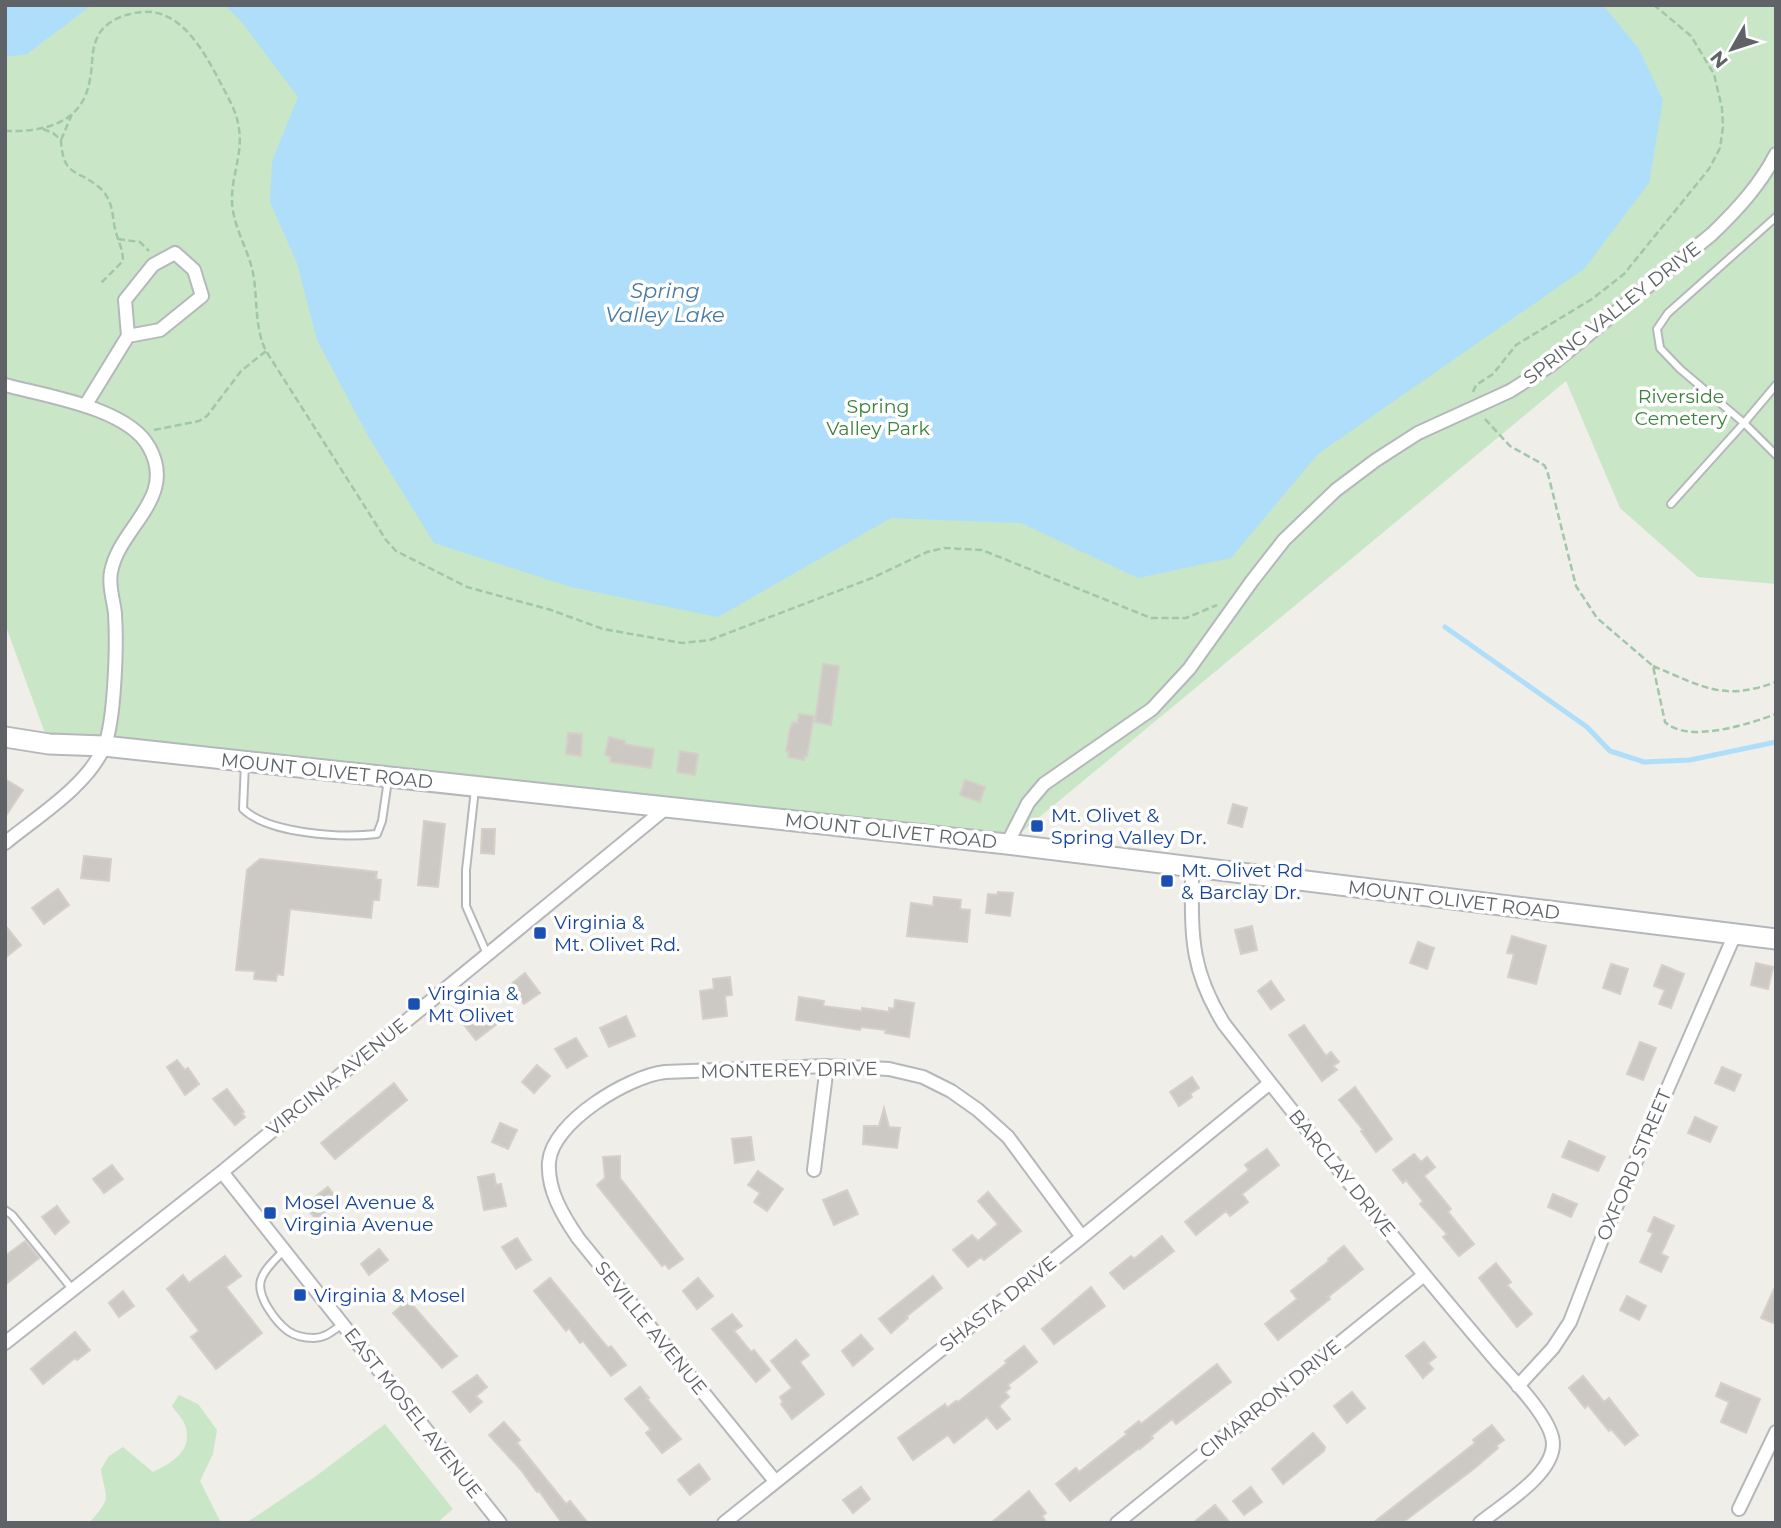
<svg xmlns="http://www.w3.org/2000/svg" width="1781" height="1528" font-family="Montserrat,sans-serif">
<rect width="100%" height="100%" fill="#f0eee8"/>
<path fill="#c9e6c7" d="M5,5H1776V584L1698,577L1620,508L1566,381L1007,844L49,744L5,624Z
M179,1395L198,1404L217,1430L213,1454L200,1481L221,1523H89C114,1495 105,1500 101,1469L109,1456L123,1447L153,1472C172,1463 194,1450 185,1425C183,1419 176,1412 172,1406Z
M385,1424L453,1509L437,1523H246L316,1476Z"/>
<path fill="#aedefa" d="M5,5H92L27,54L5,57Z
M224,5H1603L1639,49L1663,100L1649,183L1584,269L1318,454L1231,558L1138,578L1021,523L891,518L718,617L571,587L434,543L368,436L317,340L297,263L270,202L272,161L298,97L240,20Z"/>
<g fill="none" stroke-linecap="round" stroke-linejoin="round">
<path stroke="#aedefa" stroke-width="5" d="M1445,627L1587,727L1610,751L1644,762L1690,760L1776,742"/>
</g>
<path fill="#ccc9c4" stroke="#d5cfc7" stroke-width="2" d="M823,664L839,666L831,725L815,722Z
M799,714L814,716L807,756H805L804,760L788,757L789,752L786,751L790,729L793,722L797,723Z
M568,733L582,734L581,756L566,754Z
M609,737L625,741L624,744L654,749L651,768L610,762L611,757L605,755Z
M680,751L698,754L695,775L677,772Z
M5,779L23,790L5,817Z
M965,780L985,787L980,802L960,795Z
M1233,804L1247,808L1242,827L1228,823Z
M424,821L445,824L438,887L418,885Z
M482,829H495L494,854L481,853Z
M84,856L111,859L109,881L81,878Z
M260,859L377,872L376,879L381,880L379,900H373L371,918L290,909L283,975L277,974L276,981L254,979L255,971L236,970L247,870Z
M58,889L69,905L44,924L32,908Z
M998,892L1013,893L1010,916L986,913L988,894L997,895Z
M934,897L961,900L960,909L970,910L967,942L907,936L911,903L933,906Z
M5,925L21,945L5,958Z
M1252,926L1257,950L1241,954L1235,930Z
M1512,936L1546,946L1536,984L1508,977L1514,954L1507,953Z
M1418,942L1434,948L1427,969L1410,963Z
M1756,963L1773,967L1768,989L1751,985Z
M1611,964L1628,969L1620,994L1603,988Z
M1662,965L1684,974L1671,1008L1659,1004L1665,990L1654,986Z
M525,973L540,993L524,1004L510,985Z
M730,977L732,995L725,996L727,1016L703,1019L700,991L714,989L713,979Z
M1271,981L1284,1000L1271,1009L1258,991Z
M799,997L824,1001L823,1006L862,1011V1008L889,1012V1008L894,1009L895,1000L914,1003L909,1037L885,1033L886,1030L861,1027L860,1030L796,1020Z
M485,1008L497,1024L476,1040L464,1025Z
M626,1016L635,1036L609,1047L600,1028Z
M1304,1025L1326,1056L1331,1052L1339,1062L1333,1066L1337,1070L1322,1081L1289,1035Z
M576,1038L587,1056L567,1068L555,1049Z
M1640,1042L1656,1048L1643,1080L1627,1074Z
M177,1060L185,1070L188,1068L199,1084L185,1095L167,1067Z
M537,1065L550,1076L534,1093L522,1082Z
M1722,1067L1741,1075L1734,1091L1715,1083Z
M1192,1077L1199,1088L1190,1094L1192,1097L1179,1106L1170,1092Z
M394,1083L407,1100L335,1159L321,1143Z
M1355,1087L1392,1139L1376,1152L1361,1131L1363,1130L1339,1100Z
M227,1089L244,1112L242,1113L245,1117L235,1125L213,1099Z
M884,1108L889,1127L900,1128L897,1148L863,1144L864,1126H879Z
M1695,1117L1717,1127L1710,1142L1688,1133Z
M500,1123L517,1130L508,1149L492,1142Z
M751,1137L754,1160L735,1163L732,1139Z
M1569,1141L1605,1157L1598,1171L1562,1157Z
M1267,1149L1279,1165L1242,1194L1248,1202L1230,1216L1226,1211L1196,1235L1185,1222L1249,1170L1245,1165Z
M1414,1154L1421,1162L1427,1157L1435,1167L1424,1176L1451,1209L1448,1212L1474,1244L1459,1256L1443,1237L1447,1234L1420,1204L1423,1201L1406,1180L1403,1183L1393,1170Z
M620,1156V1178L683,1259L669,1269L665,1264L662,1266L597,1185L605,1178L603,1157Z
M112,1165L123,1179L104,1193L93,1179Z
M758,1171L783,1189L767,1211L754,1202L760,1193L748,1185Z
M494,1174L496,1185L501,1184L506,1206L484,1210L478,1177Z
M328,1187L339,1201L316,1219L307,1209L318,1201L315,1197Z
M847,1190L858,1214L834,1225L823,1200Z
M988,1192L1021,1231L984,1260L981,1257L968,1267L953,1250L972,1235L978,1241L998,1224L978,1201Z
M1553,1194L1577,1204L1571,1217L1548,1207Z
M57,1206L69,1222L55,1234L42,1217Z
M1654,1217L1674,1226L1661,1254L1668,1257L1661,1272L1640,1262L1653,1233L1648,1231Z
M1162,1236L1174,1251L1124,1289L1110,1273L1131,1256L1134,1259Z
M517,1238L531,1260L516,1269L502,1247Z
M25,1241L39,1258L5,1285V1256Z
M1344,1246L1363,1269L1328,1297L1330,1299L1278,1340L1265,1324L1297,1299L1291,1291L1329,1261L1328,1259Z
M379,1249L388,1260L369,1275L361,1264Z
M225,1256L241,1276L226,1287L262,1333L216,1369L191,1337L199,1331L167,1289L183,1275L189,1283Z
M1496,1263L1511,1282L1507,1285L1532,1314L1517,1327L1479,1278Z
M933,1276L942,1288L907,1316L908,1318L891,1333L879,1319Z
M550,1278L608,1348L611,1346L626,1365L611,1376L583,1341L580,1343L569,1328L566,1331L534,1291Z
M698,1278L713,1296L697,1309L683,1291Z
M1776,1285V1324L1761,1318Z
M1091,1287L1105,1306L1054,1344L1042,1329Z
M123,1291L134,1306L119,1317L109,1303Z
M1627,1296L1646,1306L1639,1320L1620,1310Z
M408,1300L457,1356L442,1368L393,1313Z
M732,1314L742,1326L734,1331L751,1352L754,1350L770,1370L756,1382L712,1329Z
M75,1332L90,1350L77,1360L75,1358L43,1384L31,1369Z
M861,1335L873,1349L853,1366L842,1351Z
M796,1340L809,1355L800,1362L824,1394L792,1419L781,1404L783,1402L780,1397L792,1388L771,1361Z
M1424,1342L1436,1357L1428,1363L1433,1369L1423,1378L1406,1356Z
M1024,1346L1037,1362L1008,1385L1010,1388L1005,1392L1009,1397L999,1406L1010,1419L997,1429L987,1417L954,1443L948,1435L913,1460L898,1438L945,1404L947,1408L956,1401L958,1402L1007,1363L1005,1361Z
M1217,1364L1231,1382L1176,1424L1172,1419L1151,1436L1153,1438L1140,1449L1139,1448L1070,1501L1056,1484L1076,1468L1079,1472L1127,1434L1125,1432L1139,1421L1141,1424Z
M477,1375L487,1387L476,1396L482,1402L470,1412L453,1392Z
M1583,1376L1604,1402L1609,1398L1638,1435L1625,1445L1611,1429L1609,1431L1588,1405L1585,1408L1569,1388Z
M1721,1383L1760,1399L1746,1433L1721,1422L1729,1402L1716,1396Z
M640,1387L649,1398L647,1399L681,1439L662,1453L646,1433L651,1429L625,1399Z
M1352,1392L1365,1408L1347,1423L1334,1406Z
M504,1422L520,1440L517,1443L566,1504L570,1501L588,1523H562L539,1491L537,1492L521,1470L489,1435Z
M1492,1425L1504,1440L1496,1446L1498,1448L1475,1468L1402,1523H1373L1475,1443L1473,1440Z
M1313,1433L1325,1447L1324,1451L1283,1484L1272,1469Z
M699,1464L710,1479L690,1495L678,1480Z
M861,1487L870,1499L853,1513L843,1500Z
M1251,1487L1262,1502L1244,1515L1233,1501Z
M1029,1491L1046,1513L1042,1516L1047,1523H991Z
M1215,1505L1230,1523H1193Z"/>
<g fill="none" stroke-linecap="round" stroke-linejoin="round">
<defs>
<path id="lane" d="M1776,385L1744,423L1776,455
M1671,504L1744,423L1680,369L1660,348L1657,329L1668,313L1776,217
M245,763L243,809C269,834 341,838 377,834L382,821L388,780
M475,789L466,870V906L487,954
M5,1210L12,1215L73,1290
M284,1250C276,1259 264,1269 261,1280C256,1296 276,1322 288,1331C295,1336 305,1338 314,1338C326,1338 333,1330 343,1324"/>
<path id="street" d="M5,385C46,396 128,408 149,447C178,498 119,527 111,572C108,586 114,601 115,614C117,643 115,722 104,747C87,786 38,816 5,843
M85,406L128,336L125,300L153,265L175,253L194,270L202,296L160,330L128,336
M1007,844L1028,803L1044,784L1152,709L1189,669L1252,581L1284,540L1336,490L1376,460L1418,433L1510,391L1551,365L1712,234C1737,210 1760,185 1776,154
M1192,866C1192,932 1188,966 1224,1024C1312,1137 1401,1249 1494,1358C1510,1377 1553,1419 1553,1444C1553,1475 1502,1505 1480,1523
M814,1170L827,1066
M222,1172L500,1523
M5,1343L222,1172L666,808
M1518,1386L1553,1348L1570,1322L1602,1239L1735,934
M775,1481L578,1238C563,1216 547,1190 549,1162C552,1122 629,1076 665,1072L827,1066L889,1069L923,1077L951,1091L978,1110L1008,1137L1082,1237
M1739,1509L1776,1432
M724,1523L1082,1237L1270,1083
M1117,1523L1424,1275"/>
<path id="secondary" d="M5,737L49,744L104,746L1007,844L1776,939"/>
</defs>
<use href="#lane" stroke="#b5b8bb" stroke-width="10"/>
<use href="#street" stroke="#b5b8bb" stroke-width="16"/>
<use href="#secondary" stroke="#b4b7bb" stroke-width="23"/>
<path stroke="#a0c7a8" stroke-width="2.5" stroke-dasharray="7 3.5" stroke-linecap="butt" d="M43,129L53,133L61,140C63,178 77,168 100,188C113,200 112,214 115,229C118,241 123,249 123,261L100,284
M5,131C44,132 83,124 90,79C93,65 91,51 97,38C102,25 117,17 130,14C176,1 201,46 219,80C227,96 237,111 239,129C243,154 231,177 232,202C233,226 248,249 253,273C258,299 254,327 266,351L386,540L396,551L467,587L551,610L603,629L682,643L710,640L872,578L927,552L944,548L982,550L1151,618H1186L1217,605
M61,140L72,114
M118,239L140,242L149,251
M1473,392L1476,385L1493,374L1516,345L1592,299L1624,274L1709,169L1720,148L1723,127L1722,108L1714,74L1691,36L1654,5
M1485,419L1510,446L1544,465L1547,470L1576,586L1597,618L1653,666L1665,722C1688,744 1749,724 1776,714
M154,430L199,421L207,416L241,371L266,351
M1653,666C1702,686 1722,702 1776,682"/>
<use href="#lane" stroke="#fff" stroke-width="6"/>
<use href="#street" stroke="#fff" stroke-width="12"/>
<use href="#secondary" stroke="#fff" stroke-width="19"/>
</g>
<g fill="#1a4fb4" stroke="#fff" stroke-width="2.5">
<rect x="1030" y="819" width="14" height="14" rx="3.5"/>
<rect x="1160" y="874" width="14" height="14" rx="3.5"/>
<rect x="533" y="926" width="14" height="14" rx="3.5"/>
<rect x="407" y="997" width="14" height="14" rx="3.5"/>
<rect x="263" y="1206" width="14" height="14" rx="3.5"/>
<rect x="293" y="1288" width="14" height="14" rx="3.5"/>
</g>
<g text-anchor="middle" dominant-baseline="central" stroke-width="7" stroke-linejoin="round" paint-order="stroke">
<g font-size="19" fill="#5f6367" stroke="#fff">
<text transform="translate(1612 313) rotate(-38)">SPRING VALLEY DRIVE</text>
<text transform="translate(327 771) rotate(6)">MOUNT OLIVET ROAD</text>
<text transform="translate(891 831) rotate(6)">MOUNT OLIVET ROAD</text>
<text transform="translate(1454 900) rotate(7)">MOUNT OLIVET ROAD</text>
<text transform="translate(789 1070) rotate(-1)">MONTEREY DRIVE</text>
<text transform="translate(337 1077) rotate(-39)">VIRGINIA AVENUE</text>
<text transform="translate(1634 1165) rotate(-67)">OXFORD STREET</text>
<text transform="translate(1342 1173) rotate(51)">BARCLAY DRIVE</text>
<text transform="translate(998 1304) rotate(-38)">SHASTA DRIVE</text>
<text transform="translate(651 1328) rotate(51)">SEVILLE AVENUE</text>
<text transform="translate(1270 1399) rotate(-39)">CIMARRON DRIVE</text>
<text transform="translate(413 1413) rotate(52)">EAST MOSEL AVENUE</text>
</g>
<g font-size="19" fill="#3c833b" stroke="#fff">
<text x="1681" y="396">Riverside<tspan x="1681" dy="22">Cemetery</tspan></text>
<text x="878" y="406">Spring<tspan x="878" dy="22">Valley Park</tspan></text>
</g>
<g font-size="19" fill="#164399" stroke="#fff" text-anchor="start">
<text x="1051" y="815">Mt. Olivet &amp;<tspan x="1051" dy="22">Spring Valley Dr.</tspan></text>
<text x="1181" y="870">Mt. Olivet Rd<tspan x="1181" dy="22">&amp; Barclay Dr.</tspan></text>
<text x="554" y="922">Virginia &amp;<tspan x="554" dy="22">Mt. Olivet Rd.</tspan></text>
<text x="428" y="993">Virginia &amp;<tspan x="428" dy="22">Mt Olivet</tspan></text>
<text x="284" y="1202">Mosel Avenue &amp;<tspan x="284" dy="22">Virginia Avenue</tspan></text>
<text x="314" y="1295">Virginia &amp; Mosel</text>
</g>
<g font-size="21" font-style="italic" fill="#477aa4" stroke="#fff">
<text x="665" y="290">Spring<tspan x="665" dy="24">Valley Lake</tspan></text>
</g>
</g>
<rect width="1781" height="1528" fill="none" stroke="#5f6367" stroke-width="14"/>
<g transform="translate(1732 49) rotate(231)" stroke="#ffffff" stroke-width="5" paint-order="stroke">
<path d="M0-5L12 26L0 18L-12 26Z" fill="#5f6367"/>
<text y="-10" font-size="19" font-weight="bold" text-anchor="middle" fill="#5f6367">N</text>
</g>
</svg>
